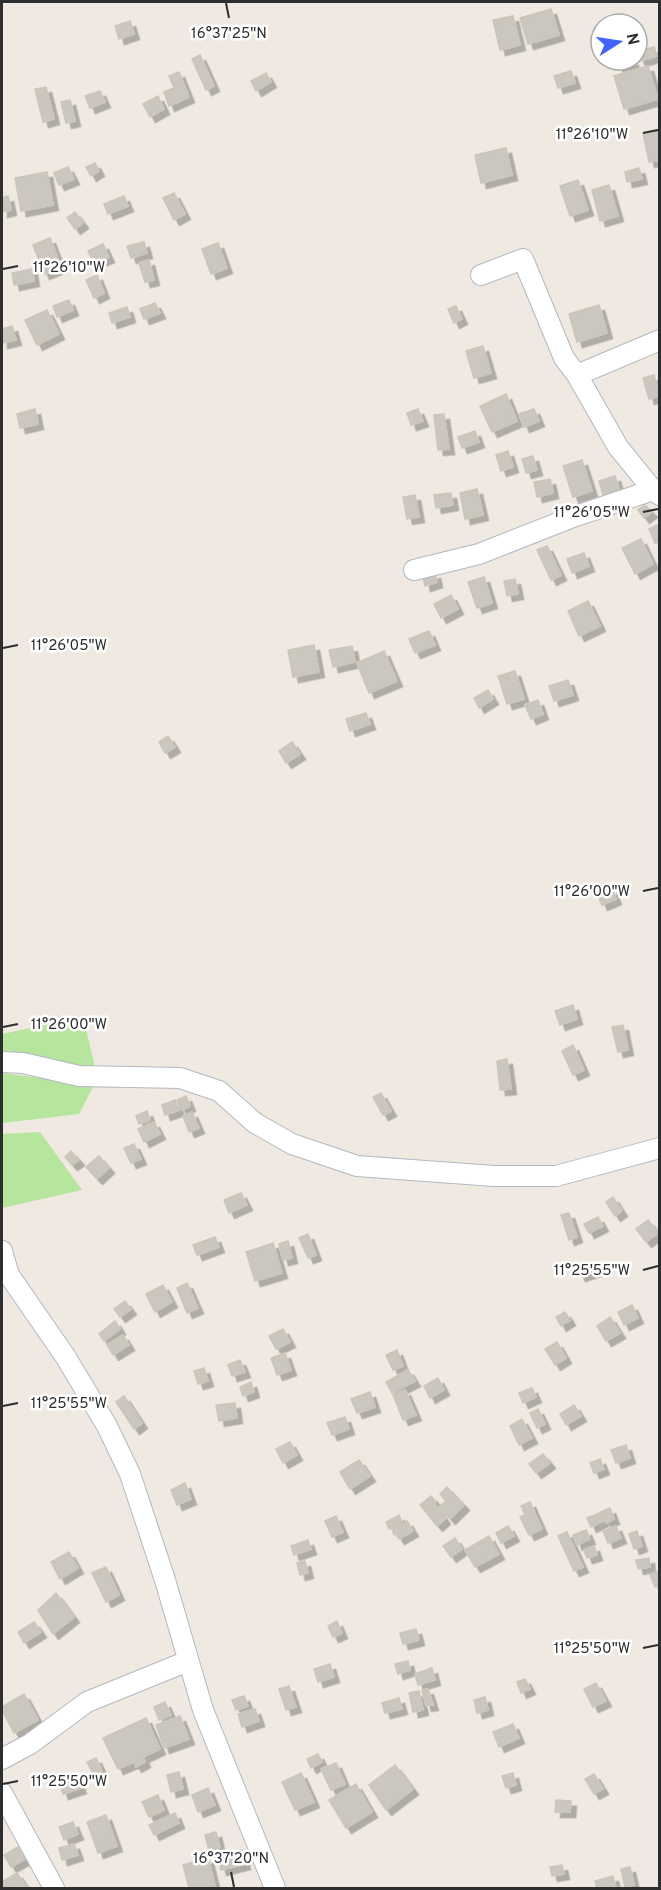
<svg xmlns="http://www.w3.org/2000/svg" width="661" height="1890" font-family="Overpass,sans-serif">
<defs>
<filter id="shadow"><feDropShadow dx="5.5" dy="5.5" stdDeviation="0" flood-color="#0004"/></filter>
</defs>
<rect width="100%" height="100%" fill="#efe9e1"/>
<path fill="#b6e59e" d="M83,1017L95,1067L2,1057V1034Z
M2,1073L94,1085L79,1114L2,1123Z
M40,1132L82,1190L2,1208V1134Z"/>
<path fill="#cbc7bf" stroke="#cbc5ba" stroke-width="1.5" filter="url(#shadow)" d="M551,9L559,35L528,44L520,18Z
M513,16L520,45L500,50L493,20Z
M130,21L134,34L119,39L115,26Z
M654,47L657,56L640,61L637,52Z
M200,55L214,86L206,90L192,59Z
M615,60H633L635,65L619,70Z
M648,66L658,99L624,109L614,76Z
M571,71L575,83L558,88L554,76Z
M179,72L189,97L169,106L164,92L174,88L169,76Z
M266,73L271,82L256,91L251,81Z
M46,87L54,119L43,122L35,89Z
M100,91L105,102L90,108L85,96Z
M158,96L164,109L150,117L143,104Z
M70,100L75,121L66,123L61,102Z
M660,129V160L649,162L643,133Z
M506,148L512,175L481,183L475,155Z
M95,163L99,171L91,176L86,167Z
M68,167L74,179L59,185L54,173Z
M639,168L642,179L627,182L625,172Z
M47,172L53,205L21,211L15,178Z
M578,180L588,210L570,216L560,186Z
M609,185L618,216L600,221L592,190Z
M174,193L185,214L174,220L163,198Z
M8,196L11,210L2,212V198Z
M124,196L128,206L108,214L104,204Z
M75,212L83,223L75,229L67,218Z
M50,238L61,267L44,274L33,245Z
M144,242L147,253L131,258L127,246Z
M218,243L227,268L211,274L202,249Z
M103,244L109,257L94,263L88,251Z
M149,260L154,280L145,282L139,263Z
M32,269L34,281L14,285L12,273Z
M97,275L104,293L94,298L86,280Z
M69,300L73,310L57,317L53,306Z
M155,303L160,313L144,319L140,309Z
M599,305L607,333L577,342L569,314Z
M456,306L462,319L454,323L448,309Z
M127,307L130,317L112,323L109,313Z
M47,310L59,334L37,345L25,320Z
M12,326L16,340L2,343V329Z
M483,346L491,373L474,378L466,351Z
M654,375L659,396L649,399L643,378Z
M506,394L517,421L492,432L480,406Z
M35,409L38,424L20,428L17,414Z
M418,409L423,421L411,425L407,413Z
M534,409L539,421L524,427L519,414Z
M444,414L449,449L438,450L434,415Z
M475,431L479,442L462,448L458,437Z
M508,451L513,467L501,471L496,455Z
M533,456L537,470L526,473L522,459Z
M582,460L592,491L573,497L563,466Z
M615,476L619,489L603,495L599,481Z
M550,479L553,493L537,497L534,482Z
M477,489L483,515L465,519L460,493Z
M451,493L453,505L436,508L434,495Z
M415,495L419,517L407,519L403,497Z
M645,505L652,512L644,518L638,510Z
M660,524V541L655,543L649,529Z
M641,539L653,564L635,574L622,548Z
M547,546L561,575L551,580L537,550Z
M584,553L589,566L572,573L567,559Z
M435,573L437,582L425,586L423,577Z
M484,577L492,603L477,608L468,582Z
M515,579L518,594L507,596L504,581Z
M451,595L458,609L441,618L434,604Z
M588,601L600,626L579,636L568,611Z
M429,631L435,645L415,653L409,639Z
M314,645L319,672L293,677L288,650Z
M352,646L355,662L333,667L329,650Z
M384,651L397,681L369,693L357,663Z
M515,671L524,699L507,704L498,676Z
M568,680L573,695L554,701L549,686Z
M488,690L493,699L479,708L474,698Z
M538,700L543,714L531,719L525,705Z
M366,713L370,724L350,731L346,719Z
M168,736L175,747L165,753L159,742Z
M292,742L300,754L286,763L279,751Z
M612,889L616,899L602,905L598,895Z
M573,1005L577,1019L560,1025L555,1011Z
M623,1025L628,1050L618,1052L612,1027Z
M573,1045L584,1070L573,1075L562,1051Z
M507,1059L511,1089L500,1090L497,1061Z
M381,1093L391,1111L383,1115L373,1097Z
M186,1096L190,1106L182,1110L177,1100Z
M175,1100L179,1110L165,1115L162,1105Z
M147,1111L150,1120L139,1124L136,1116Z
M192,1112L199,1128L189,1132L183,1116Z
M154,1122L160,1134L144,1142L138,1129Z
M134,1144L141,1159L131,1163L124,1148Z
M71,1151L79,1160L72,1165L65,1157Z
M99,1156L109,1168L97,1179L86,1167Z
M241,1193L247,1205L229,1213L224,1200Z
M613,1197L622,1211L615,1216L606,1202Z
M569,1213L577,1237L569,1240L561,1215Z
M598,1217L603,1226L589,1233L584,1224Z
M648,1220L658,1233L646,1242L636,1229Z
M308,1234L316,1255L308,1258L299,1238Z
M215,1237L219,1247L197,1255L193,1245Z
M288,1241L292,1258L283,1260L279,1244Z
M273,1243L282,1273L255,1281L246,1252Z
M591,1262L595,1271L580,1276L576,1267Z
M187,1283L198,1308L187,1313L177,1288Z
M163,1285L172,1302L155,1312L146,1294Z
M125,1301L131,1309L120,1317L114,1309Z
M632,1305L638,1318L624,1325L618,1312Z
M565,1312L570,1320L561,1326L556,1317Z
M610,1317L620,1333L606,1341L597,1326Z
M115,1321L120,1329L104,1341L99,1334Z
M283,1329L290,1342L276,1349L269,1336Z
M123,1335L129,1345L113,1355L107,1345Z
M557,1342L566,1358L555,1365L545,1349Z
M397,1350L403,1366L393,1370L386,1355Z
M285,1353L291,1370L277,1375L271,1358Z
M240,1360L245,1372L232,1376L228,1365Z
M204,1368L208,1381L198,1384L194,1371Z
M408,1370L415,1381L392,1393L386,1382Z
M438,1378L444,1390L430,1398L424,1386Z
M251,1382L254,1392L243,1396L240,1387Z
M532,1388L536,1397L523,1403L519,1393Z
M405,1390L416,1415L403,1420L393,1395Z
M370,1392L375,1407L357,1413L351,1399Z
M124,1396L142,1423L134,1429L116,1402Z
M235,1403L237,1418L219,1421L216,1405Z
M574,1405L581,1416L566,1425L560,1414Z
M538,1409L545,1424L537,1428L530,1413Z
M345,1417L349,1429L332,1435L327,1423Z
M522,1419L532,1438L519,1445L510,1426Z
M290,1442L297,1455L283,1463L276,1449Z
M626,1445L630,1458L616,1463L611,1450Z
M543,1454L550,1463L536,1473L529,1464Z
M600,1459L604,1469L594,1473L590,1463Z
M359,1460L370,1476L350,1489L340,1472Z
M185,1483L191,1499L177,1505L171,1490Z
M447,1487L464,1505L450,1519L439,1507L446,1501L440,1494Z
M431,1496L436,1502L425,1511L420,1505Z
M530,1502L542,1529L529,1535L520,1517L525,1515L521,1506Z
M435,1505L445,1519L437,1526L426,1512Z
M610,1508L614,1519L606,1523L601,1512Z
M600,1513L603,1521L591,1527L587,1518Z
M399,1515L402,1522L389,1529L386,1522Z
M336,1516L343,1532L332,1537L325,1521Z
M407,1521L413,1531L399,1539L393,1529Z
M508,1526L514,1536L501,1543L496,1533Z
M616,1526L621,1538L608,1543L603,1531Z
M586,1530L590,1539L577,1545L573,1535Z
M637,1531L642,1546L634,1549L629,1534Z
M567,1532L583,1567L574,1571L558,1536Z
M489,1536L499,1554L475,1567L465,1550Z
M455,1538L462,1549L451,1557L443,1546Z
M308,1540L311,1549L294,1555L291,1546Z
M594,1546L597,1555L587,1558L584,1550Z
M69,1552L78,1568L60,1579L51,1562Z
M649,1558L650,1567L638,1569L636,1560Z
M305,1561L308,1573L300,1575L297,1563Z
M106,1567L119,1595L106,1602L92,1573Z
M660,1571V1585L655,1587L650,1575Z
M56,1593L74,1617L53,1634L38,1610Z
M337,1621L342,1633L333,1637L328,1626Z
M34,1622L41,1632L24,1643L18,1632Z
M416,1629L419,1640L403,1644L400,1633Z
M408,1661L410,1670L398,1674L395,1664Z
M330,1664L334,1677L318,1682L314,1669Z
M432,1668L435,1680L418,1685L415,1674Z
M525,1679L530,1689L521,1693L517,1682Z
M596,1683L606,1701L593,1707L584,1689Z
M289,1686L296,1707L286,1710L279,1689Z
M428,1689L433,1705L426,1706L422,1690Z
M419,1691L423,1710L413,1712L409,1693Z
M24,1694L38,1720L14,1733L2,1710V1707Z
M244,1696L248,1706L236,1710L232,1700Z
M485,1697L488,1710L477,1713L474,1700Z
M399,1698L402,1709L385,1713L382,1703Z
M165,1702L171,1715L159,1720L154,1707Z
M255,1709L259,1721L242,1727L238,1714Z
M180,1716L189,1739L164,1748L156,1725Z
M146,1718L160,1749L143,1757L145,1762L136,1767L134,1762L118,1769L103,1738Z
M513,1724L519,1738L499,1747L493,1732Z
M318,1754L322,1762L311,1768L307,1759Z
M96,1758L102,1771L94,1775L87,1762Z
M336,1763L345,1784L331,1790L321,1769Z
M395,1765L413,1789L386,1810L369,1785Z
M179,1772L183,1789L171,1792L167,1775Z
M301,1773L314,1802L295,1810L282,1782Z
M513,1773L516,1785L506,1788L502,1776Z
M594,1774L603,1789L594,1794L585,1779Z
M76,1776L81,1788L63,1794L59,1782Z
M356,1784L372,1812L346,1828L329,1800Z
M208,1788L215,1805L198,1812L192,1795Z
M158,1795L164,1810L149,1817L142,1802Z
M556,1800L571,1801L570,1812H555Z
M175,1813L179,1823L154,1835L149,1825Z
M106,1815L117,1846L98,1853L87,1822Z
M73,1822L78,1834L64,1840L59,1827Z
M216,1832L220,1848L209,1851L205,1835Z
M74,1844L78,1855L62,1860L59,1848Z
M18,1847L25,1859L11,1867L4,1855Z
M242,1850L245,1864L221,1870L218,1855Z
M208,1858L215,1886L205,1888H189L183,1865Z
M562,1865L564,1874L552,1876L550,1867Z
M630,1867L634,1885L625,1887L621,1869Z
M17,1873L27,1888H2V1882Z
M613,1876L616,1888H597L595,1881Z"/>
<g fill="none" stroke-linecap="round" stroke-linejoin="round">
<defs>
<path id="minor" d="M481,275L523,259L564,358L577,375L618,447L653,490L660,495
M577,375L660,340
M414,570L479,554L573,517L653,490
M2,1062L23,1063L79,1076L180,1078L219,1091L255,1123L292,1144L357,1166L494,1176H556L660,1148
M2,1251L9,1275L65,1356L107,1426L130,1474L165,1580L203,1710L275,1888
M2,1759L30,1744L87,1702L188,1661
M2,1793L54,1888"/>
</defs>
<use href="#minor" stroke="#b4b7c1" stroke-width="22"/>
<use href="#minor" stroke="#fff" stroke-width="20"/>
</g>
<path fill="none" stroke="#2e2e2e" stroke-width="2" d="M226,3L229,18M643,133L658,130M3,269L18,266M643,512L658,509M3,648L18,645M643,891L658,888M3,1027L18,1024M643,1270L658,1266M3,1406L18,1403M643,1648L658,1645M3,1784L18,1781M231,1872L234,1887"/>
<g font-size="15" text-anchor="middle" fill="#2e2e2e" stroke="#fff" stroke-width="5" stroke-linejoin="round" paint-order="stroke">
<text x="229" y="38">16°37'25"N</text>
<text x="592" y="139">11°26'10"W</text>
<text x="69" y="272">11°26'10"W</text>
<text x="592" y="517">11°26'05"W</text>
<text x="69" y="650">11°26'05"W</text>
<text x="592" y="896">11°26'00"W</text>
<text x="69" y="1029">11°26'00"W</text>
<text x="592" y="1275">11°25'55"W</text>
<text x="69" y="1408">11°25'55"W</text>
<text x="592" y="1653">11°25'50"W</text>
<text x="69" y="1786">11°25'50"W</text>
<text x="231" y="1863">16°37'20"N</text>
</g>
<rect width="661" height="1890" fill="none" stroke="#2e2e2e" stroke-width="6"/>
<g transform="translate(619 42) rotate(78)"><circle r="28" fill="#ffffff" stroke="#ababab" stroke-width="1.5"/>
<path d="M0-4.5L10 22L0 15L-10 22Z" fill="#4264fb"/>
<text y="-9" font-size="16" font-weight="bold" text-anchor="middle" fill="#2e2e2e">N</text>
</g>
</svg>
